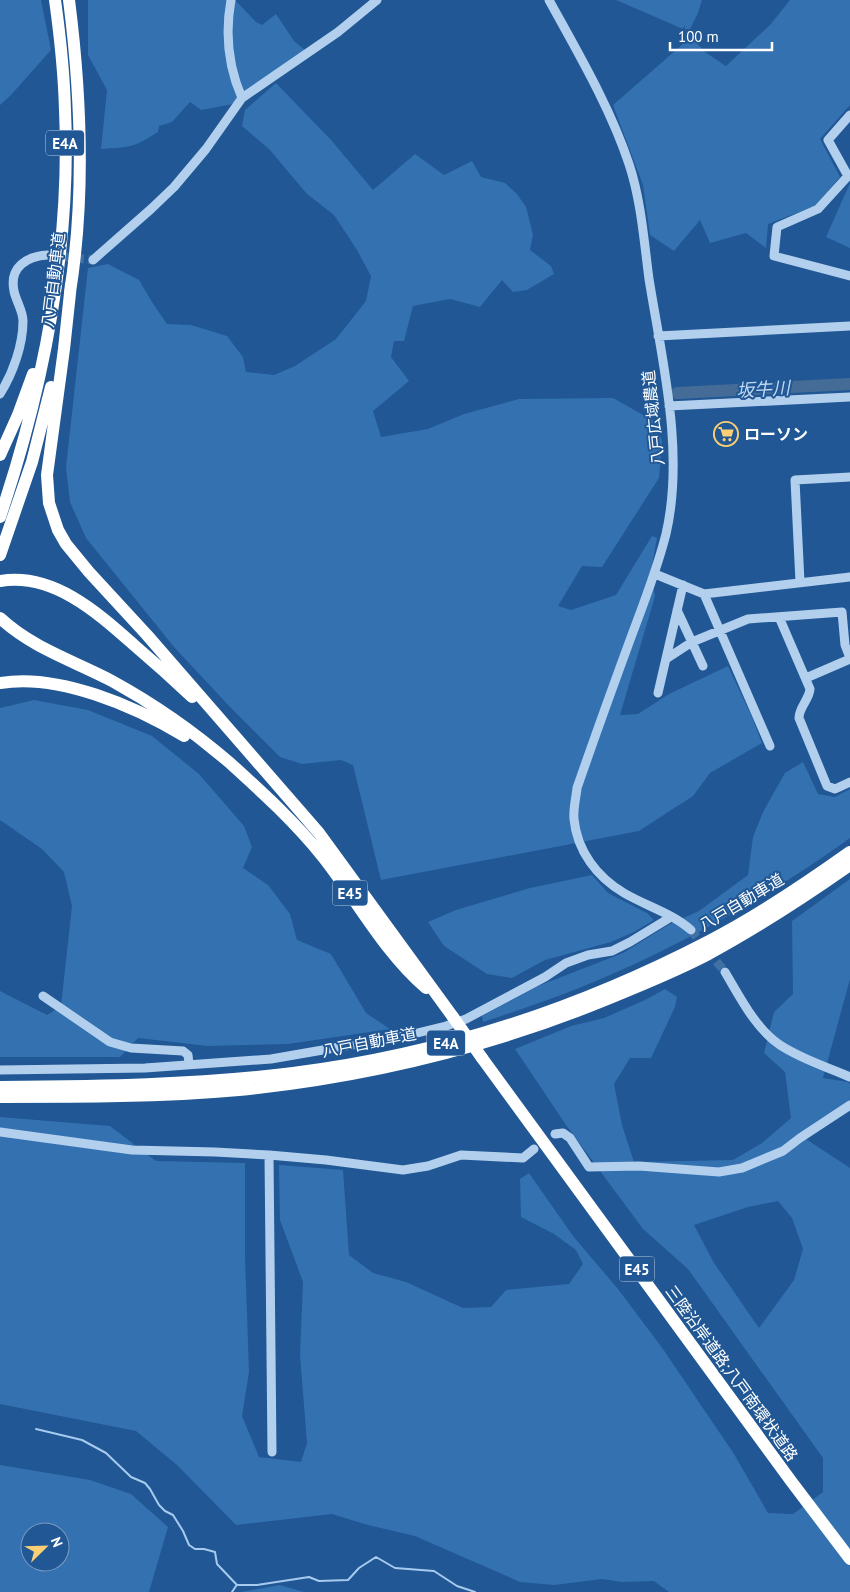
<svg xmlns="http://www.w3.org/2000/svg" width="850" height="1592" font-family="'PT Sans','Noto Sans JP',sans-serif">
<rect width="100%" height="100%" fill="#205794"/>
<path fill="#3471b1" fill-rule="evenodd" d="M0,0H41L51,50L11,95L0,105Z
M88,0H235L256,22L262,25L276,14L294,41L305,50L233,104L201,110L190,102L172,122L159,126L158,132C133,148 130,147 101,149L107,90L88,55Z
M616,0H702L698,13L690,29H683Z
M790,0H850V105L820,139L840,177L815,206L768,224L766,248L746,233L710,243L700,220L674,251L650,235L643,185L613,105L691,37L705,52L726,66L770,25Z
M276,83L332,141L373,190L415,154L444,175L472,161L481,177L505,183L517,194L526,207L533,235L530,250L551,266L554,274L527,290L513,292L502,280L480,307L450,299L413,306L404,341H394L391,357L409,381L373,411L381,437L428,429L464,414L519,399L613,398L654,421L662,441L659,478L602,567L582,566L558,606L571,610L616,595L652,536L657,538L651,571L655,596L620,715L638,714L669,694L728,666L752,717L762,743L710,773L693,796L639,831L381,880L353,765L341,760L302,764L280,757L230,707L174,647L86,538L70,502L66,467L88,268L108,264L139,280L152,302L167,324L191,325L227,336L243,357L246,372L274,375L295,366L336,339L366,301L371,276L357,250L334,215L307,194L269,149L242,126L245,110Z
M850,183V248L826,237Z
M34,700L88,710L152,736L199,774L244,826L252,847L243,868L268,885L290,914L297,940L331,954L366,1013L390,1029L288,1044L208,1046L138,1038L120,1057H0V991L47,1015L61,1006L72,906L64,872L42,849L0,820V708Z
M803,762L818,794L835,797L850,789V838C778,890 699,935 619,971C575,991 529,1007 483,1022L482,1016L538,986L623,953L668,925L699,911L748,875L753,837L763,812L785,773Z
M592,875L608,893L647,913L654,920L634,932L611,942L545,960L512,978L487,974L444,946L428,922L456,910L530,888Z
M850,879V979L823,1078L848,1082L850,1084V1111L806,1139L850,1168V1592H669L654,1581L622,1582L602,1579L554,1585L520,1582L415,1536L368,1525L332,1514L236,1525L177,1465L136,1431L0,1404V1117L110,1126L156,1161L245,1163V1256L249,1372L242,1416L259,1457L301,1462L307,1443L300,1355L303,1282L280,1220L279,1165L343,1170L349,1255L373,1273L406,1282L463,1308L491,1307L506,1290L569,1284L583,1264L576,1250L554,1234L521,1217L520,1179L529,1173L573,1236L618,1289L663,1349L734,1454L768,1513L793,1514L823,1492V1458L688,1269L643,1229L566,1125L515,1049L571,1026L604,1018L645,1000L665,989L677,997L675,1007L651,1058H630L614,1084L622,1125L634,1162L733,1160L762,1143L791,1118L785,1072L764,1053L774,1012L793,994L792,921ZM778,1201L792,1218L803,1249L794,1280L759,1328L714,1263L694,1225L748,1207Z
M0,1465L90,1480L131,1494L168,1527L149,1592H0ZM30,1532H60V1562H30Z
M280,1585L304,1592H241Z"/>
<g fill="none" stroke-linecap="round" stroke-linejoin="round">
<path stroke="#a6cbef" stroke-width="2" d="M36,1429L82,1440L106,1453L131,1477L145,1483L150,1489L159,1505L165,1511L173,1515L183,1531L189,1545L195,1549H204L215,1552L217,1564L237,1585H257L309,1577L319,1581L348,1580L359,1568L376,1557L395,1568L434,1571L457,1586L475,1592
M232,1592L236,1586"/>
<path stroke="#456c97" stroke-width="12" d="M677,393L850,384"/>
<path stroke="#4170a4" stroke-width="9" stroke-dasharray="9 4.5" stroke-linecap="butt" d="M48,255L93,260
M691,930L725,972"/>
<path stroke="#b2d0ee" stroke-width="9" d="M231,0C225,33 228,66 242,98
M549,0C578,53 610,107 629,164C641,200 644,241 649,279C662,360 685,452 666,534C657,570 643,605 630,640C612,689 594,739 577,788C576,798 573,809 574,819C577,851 597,877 624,893C646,906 672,913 691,930
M850,115L828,140L848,176L818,209L777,227L774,256L850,276
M93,260L151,209L174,187L206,149L242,98L338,32L377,0
M658,336L850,326
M0,394C13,373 23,345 23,321C23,311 16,301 14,291C9,267 27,256 48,255
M669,406L850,397
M655,574L704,594L850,577
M800,582L795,480L850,477
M704,594L770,746
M677,610L703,666
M779,617L810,689C809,700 799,707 799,718L827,786L835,789L850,782
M666,659L692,642L748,619L842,612L845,645L850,658
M806,678L850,659
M658,693L683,585
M725,972C740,997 755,1028 780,1045C801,1059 827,1067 850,1077
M43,996L110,1042L131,1048L183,1051L188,1055L189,1064
M0,1070L145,1068L271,1059L409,1035L446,1026L466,1019L545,977L566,963L588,955L612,951L630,942L671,917
M0,1132L132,1150L215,1152L269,1155L326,1160L403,1170L428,1166L461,1155L523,1158L534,1149
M555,1134L563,1133L570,1138L589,1167L639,1166L719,1172L742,1168L783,1151L800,1138L850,1105
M269,1155L272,1452"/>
<path stroke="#fff" stroke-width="12" d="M69,0C81,94 85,198 70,292
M71,284L64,349L47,475L49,503L58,530L66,544L89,572L147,635L319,833L453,1017
M0,455L18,415L33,374
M0,517C44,386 71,248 65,110C64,73 60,36 55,0
M0,555L32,462L51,387
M0,581C53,572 98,613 134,645C154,662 173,679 192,697
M0,618C32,648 74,661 112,681C154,704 194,732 230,763C263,793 295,822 323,857C357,900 384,952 426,988
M0,683C58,673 135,706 184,736
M482,1058L791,1481L850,1559
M0,1087C98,1086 196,1085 293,1073C438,1055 580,1008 709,941C758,916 805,884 850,852
M0,1097C80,1097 160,1097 239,1090C367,1077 491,1047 610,998C642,985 674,972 705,956C755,929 803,898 850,865"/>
<path stroke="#fff" stroke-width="12" d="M453,1017L482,1058"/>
</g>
<defs>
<symbol id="supermarket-ring" viewBox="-11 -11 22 22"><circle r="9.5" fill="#205794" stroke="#fbcf73" stroke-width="1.5"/><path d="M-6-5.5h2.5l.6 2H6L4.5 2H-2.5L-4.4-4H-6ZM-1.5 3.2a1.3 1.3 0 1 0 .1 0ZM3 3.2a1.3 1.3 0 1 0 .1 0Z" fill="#fbcf73"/></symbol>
</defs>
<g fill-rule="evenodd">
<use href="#supermarket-ring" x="712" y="420" width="28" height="28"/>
</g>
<g text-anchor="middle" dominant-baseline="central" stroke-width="4" stroke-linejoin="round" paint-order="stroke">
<g fill="#205794" stroke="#bccddf" stroke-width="1">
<rect x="46" y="130.5" width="38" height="25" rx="4"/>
<rect x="332.5" y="880.5" width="35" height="25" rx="4"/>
<rect x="427" y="1030.5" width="38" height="25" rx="4"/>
<rect x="619.5" y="1256.5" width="35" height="25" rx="4"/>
</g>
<g font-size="15" font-weight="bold" fill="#fff">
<text x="65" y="143">E4A</text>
<text x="350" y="893">E45</text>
<text x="446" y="1043">E4A</text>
<text x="637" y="1269">E45</text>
</g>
<g font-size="16" fill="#fff" stroke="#205794">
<text transform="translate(53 280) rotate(-83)">八戸自動車道</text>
<text transform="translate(653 418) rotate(-96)">八戸広域農道</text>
<text transform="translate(741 902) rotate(-31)">八戸自動車道</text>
<text transform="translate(369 1042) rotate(-11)">八戸自動車道</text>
<text transform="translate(732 1373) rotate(54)">三陸沿岸道路;八戸南環状道路</text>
</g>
<g font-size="16" font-weight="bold" fill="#fff" stroke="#205794" text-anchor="start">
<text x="744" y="434">ローソン</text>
</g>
<g font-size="18" font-style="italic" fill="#bfd9f5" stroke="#205794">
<text transform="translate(763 389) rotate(-3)">坂牛川</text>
</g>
</g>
<g transform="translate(45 1547) rotate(67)"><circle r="24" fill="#205794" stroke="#799abf"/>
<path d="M0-4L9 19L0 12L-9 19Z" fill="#fbcf73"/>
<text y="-8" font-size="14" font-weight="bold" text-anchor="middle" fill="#ffffff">N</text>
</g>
<path d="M670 42v8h102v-8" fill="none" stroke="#ffffff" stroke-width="2.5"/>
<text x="678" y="42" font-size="15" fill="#ffffff" stroke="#205794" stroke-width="4" paint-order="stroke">100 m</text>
</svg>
